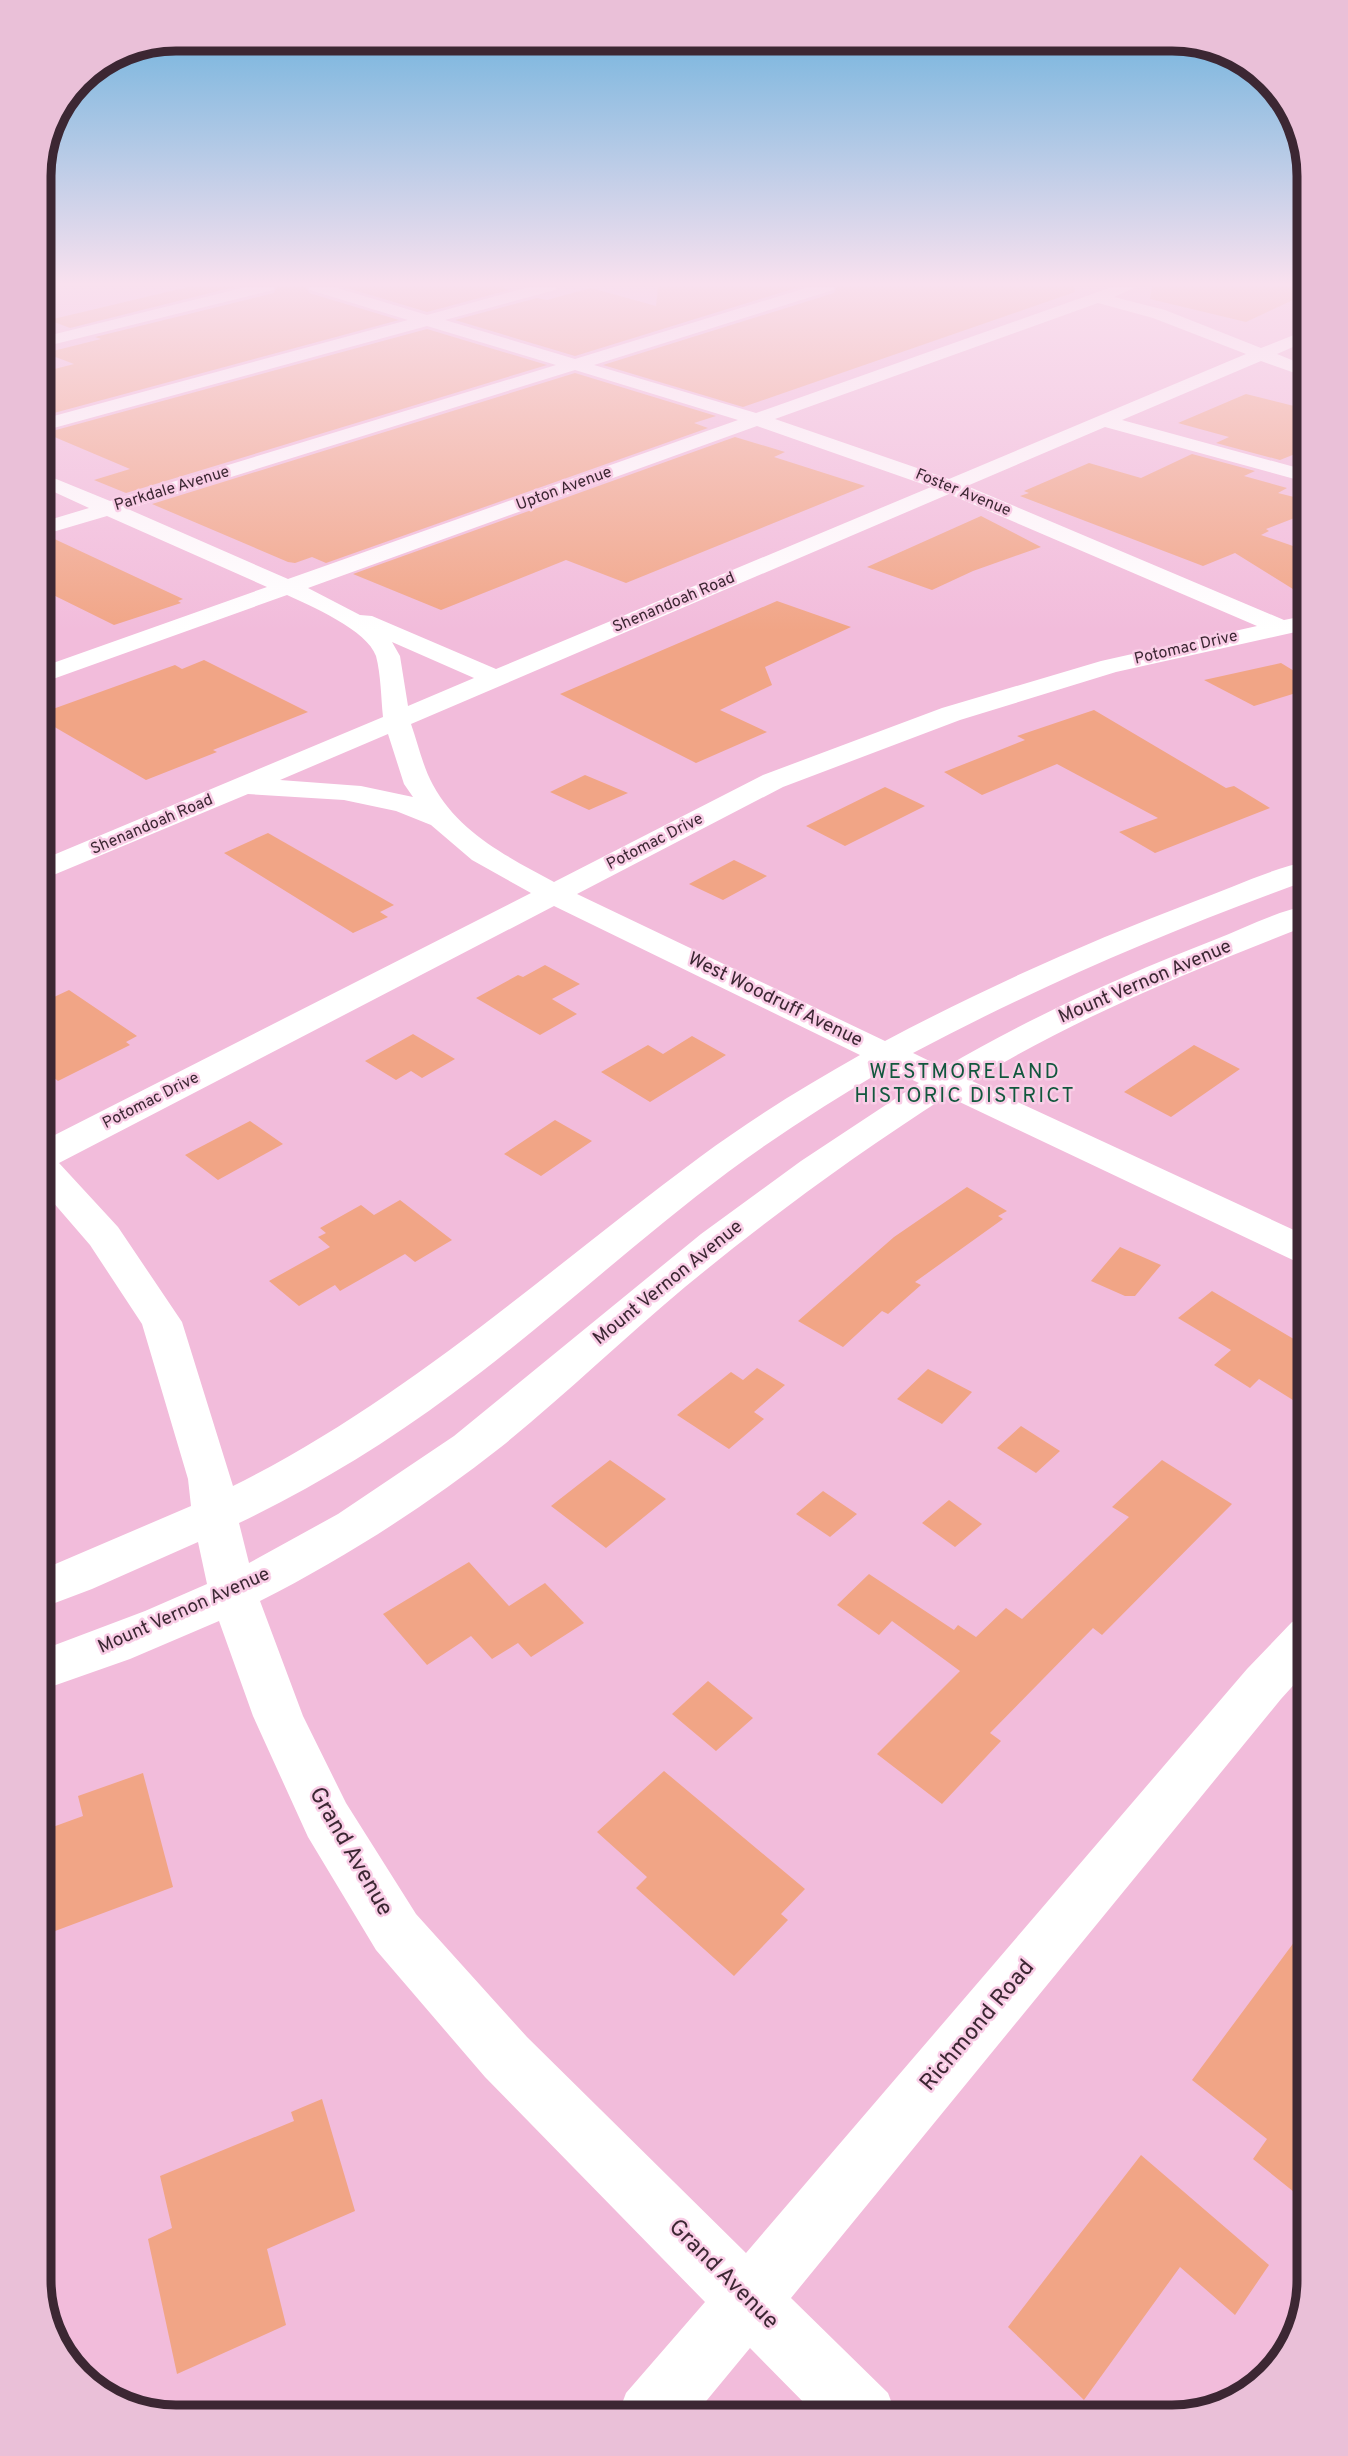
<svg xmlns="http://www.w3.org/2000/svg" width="1348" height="2456" font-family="Overpass,sans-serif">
<rect width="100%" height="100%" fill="#f2bcdb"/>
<path fill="#f1a586" d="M188,287H234L70,328L49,320Z
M277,287H306L309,293L399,320L39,417V373L74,364L45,353L101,339L95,337L274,293Z
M344,287H501L509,290L427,312Z
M658,287H799L575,356L455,320L537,298L547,300L591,288L656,306Z
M837,287H1074L1075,292L743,407L603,365L834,293Z
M1152,287H1310V292L1246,322L1150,299Z
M427,329L547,365L126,493L94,480L130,469L45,433Z
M575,373L716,416L694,423L708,428L326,563L312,557L295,563L288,562L152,504Z
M1246,394L1310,410V448L1280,460L1216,443L1229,437L1178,423Z
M735,437L785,452L774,457L865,486L626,583L566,560L441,610L353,574Z
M1192,454L1255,471L1244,476L1287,488L1278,493L1310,501V512L1266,529L1269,531L1261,535L1293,546L1310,556L1309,599L1235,553L1203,566L1020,496L1029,493L1024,491L1089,463L1141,478Z
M981,516L1041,547L973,571L932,590L867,567Z
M48,536L183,599L178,601L181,603L114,625L39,588V538Z
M777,601L851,627L765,667L772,685L720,710L767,732L696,763L560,694Z
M204,660L308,712L213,750L217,752L146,780L39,718V714L175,665L182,669Z
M1281,663L1309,680V689L1254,706L1204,680Z
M1094,710L1226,788L1234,786L1270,808L1155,853L1119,832L1158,818L1057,764L982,795L944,772L1025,740L1017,736Z
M585,775L628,793L589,810L550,792Z
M885,787L925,806L845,846L806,826Z
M268,833L394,905L380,912L388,917L353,933L224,853Z
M734,860L767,876L723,900L689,884Z
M545,965L580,984L552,999L577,1014L540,1035L476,998L518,975L523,977Z
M69,990L137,1036L126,1042L130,1045L58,1081L39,1066V1004Z
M413,1034L455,1059L422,1078L411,1071L396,1080L365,1061Z
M692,1036L726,1055L650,1102L601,1072L648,1045L663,1054Z
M1194,1045L1240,1069L1171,1117L1124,1092Z
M555,1120L592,1141L541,1176L504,1154Z
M250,1121L283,1144L218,1180L185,1155Z
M967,1187L1007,1211L998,1216L1003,1219L915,1282L921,1285L888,1314L882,1311L843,1347L798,1321L894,1237Z
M400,1200L452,1240L415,1262L405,1254L340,1291L335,1285L299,1306L269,1281L330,1247L318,1237L326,1233L320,1228L361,1205L374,1215Z
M1120,1247L1161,1265L1135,1296H1125L1091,1281Z
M1212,1291L1309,1348V1410L1259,1379L1250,1388L1214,1365L1231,1350L1178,1318Z
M757,1368L785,1385L754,1412L764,1419L729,1449L677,1415L731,1372L743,1380Z
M928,1369L972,1392L942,1424L897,1399Z
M1021,1426L1060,1451L1036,1473L997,1448Z
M610,1460L666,1499L606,1548L551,1506Z
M1162,1460L1232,1504L1102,1635L1093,1628L990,1733L1001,1741L942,1804L877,1754L960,1671L892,1621L879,1635L837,1605L869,1574L954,1630L958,1625L976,1637L1006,1608L1022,1619L1129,1517L1112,1507Z
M823,1491L857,1514L830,1537L796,1514Z
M949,1500L982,1524L955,1547L922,1523Z
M469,1562L509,1606L545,1583L584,1623L531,1657L518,1643L492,1659L471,1636L427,1665L383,1614Z
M708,1681L753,1718L716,1751L672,1714Z
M664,1771L805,1889L781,1914L788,1920L734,1976L636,1888L647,1877L597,1832Z
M143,1773L173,1887L39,1937V1832L83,1816L78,1796Z
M1309,1922V2085L1300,2099L1309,2117V2204L1253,2159L1267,2139L1192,2080Z
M322,2099L355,2211L267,2249L286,2325L177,2374L148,2239L172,2228L160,2176L294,2121L291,2112Z
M1141,2155L1269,2265L1235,2315L1180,2267L1084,2400L1008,2327Z"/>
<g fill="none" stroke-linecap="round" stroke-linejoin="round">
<path fill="#fff" fill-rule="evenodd" d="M246,287H275L273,290L39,348V338Z
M308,287H334L427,315L529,287H557L555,290L445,320L575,359L809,287H835L833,290L594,365L756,413L1112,287H1136L1114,297L1165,310L1261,348L1309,329V340L1277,354L1309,367V378L1261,361L1122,420L1309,471V483L1105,427L967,486L1284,620L1309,615V629L1116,672L960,720L783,787L577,894L885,1041C985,988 1087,942 1193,902C1231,888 1270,869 1309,861V880C1173,929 1041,985 913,1053L944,1068C1031,1017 1121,976 1214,940C1245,928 1277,911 1309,905V925C1193,970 1079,1016 972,1081L1309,1237V1265L1295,1261L947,1096C856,1154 769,1218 685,1287C623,1339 564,1396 501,1447C426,1506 345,1558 260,1601L303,1716L346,1803L416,1914L527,2037L746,2253L1247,1669L1292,1622L1309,1616V1668L1281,1699L791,2298L888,2393L897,2417H818L750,2348L693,2417H617L626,2393L705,2302L485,2077L376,1950L308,1837L253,1716L219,1621L130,1659L39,1691V1651L145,1611L207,1584L198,1542L92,1589L39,1609V1571L191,1506L188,1479L142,1324L90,1245L39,1186V1143L531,893L472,860L431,825L396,811L344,800L248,794L39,881V861L383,717C381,698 381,675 376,656C367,630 311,606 287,595L39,684V668L267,587L107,516L39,536V523L89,508L39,485V472L110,501L556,365L427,326L39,432V420L408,320L310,290ZM1098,303L1153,318L1246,354L949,479L775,419ZM575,370L738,420L288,579L128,509ZM757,426L931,487L496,669L372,616L360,615L308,588ZM949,494L1257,626L1101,661L942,708L763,775L554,882C508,857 459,833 433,785C423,767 418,744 411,724ZM392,642L474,678L408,706L400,656ZM388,734L404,784L413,797L361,786L280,780ZM554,906L860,1055C805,1086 751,1119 700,1157C546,1271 406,1400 233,1486L182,1322L118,1227L59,1163ZM887,1068L919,1083L801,1161L701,1234L454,1436L338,1514L249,1563L239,1523C314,1487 385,1444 452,1394C547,1324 633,1243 728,1172C779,1134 833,1100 887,1068Z"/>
</g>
<linearGradient id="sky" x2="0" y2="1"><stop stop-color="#68b0dc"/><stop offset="0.45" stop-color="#f9e1ef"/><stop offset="1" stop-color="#f9e1ef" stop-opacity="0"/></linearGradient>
<rect width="1348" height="631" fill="url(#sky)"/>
<g text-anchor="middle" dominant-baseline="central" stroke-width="5" stroke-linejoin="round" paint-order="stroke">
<g font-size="16" fill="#3c2733" stroke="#f9cde6">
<text transform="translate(172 489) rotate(-17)">Parkdale Avenue</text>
<text transform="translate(564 489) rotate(-20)">Upton Avenue</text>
<text transform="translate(963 493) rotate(22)">Foster Avenue</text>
<text transform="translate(674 603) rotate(-23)">Shenandoah Road</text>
<text transform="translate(1186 648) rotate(-13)">Potomac Drive</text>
<text transform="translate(152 825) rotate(-23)">Shenandoah Road</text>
<text transform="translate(655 842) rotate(-27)">Potomac Drive</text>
<text transform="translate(151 1101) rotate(-27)">Potomac Drive</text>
</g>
<g font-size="19" fill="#3c2733" stroke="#f9cde6">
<text transform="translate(1145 982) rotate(-23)">Mount Vernon Avenue</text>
<text transform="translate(775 1000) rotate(26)">West Woodruff Avenue</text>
<text transform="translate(668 1283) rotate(-39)">Mount Vernon Avenue</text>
<text transform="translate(184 1611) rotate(-24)">Mount Vernon Avenue</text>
</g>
<g font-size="21" letter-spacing="2" fill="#11573d" stroke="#f9cde6">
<text x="965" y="1072">WESTMORELAND<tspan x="965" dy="24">HISTORIC DISTRICT</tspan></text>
</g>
<g font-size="23" fill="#3c2733" stroke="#f9cde6">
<text transform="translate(350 1852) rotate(60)">Grand Avenue</text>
<text transform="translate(978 2026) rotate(-50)">Richmond Road</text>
<text transform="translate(723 2275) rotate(45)">Grand Avenue</text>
</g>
</g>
<path d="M0 0H1348V2456H0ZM176 51H1172A125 125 0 0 1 1297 176V2280A125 125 0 0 1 1172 2405H176A125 125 0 0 1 51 2280V176A125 125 0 0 1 176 51Z" fill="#eac0d8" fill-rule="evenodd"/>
<path fill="none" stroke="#3c2733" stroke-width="9" d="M176 51H1172A125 125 0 0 1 1297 176V2280A125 125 0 0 1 1172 2405H176A125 125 0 0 1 51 2280V176A125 125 0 0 1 176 51Z"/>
</svg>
